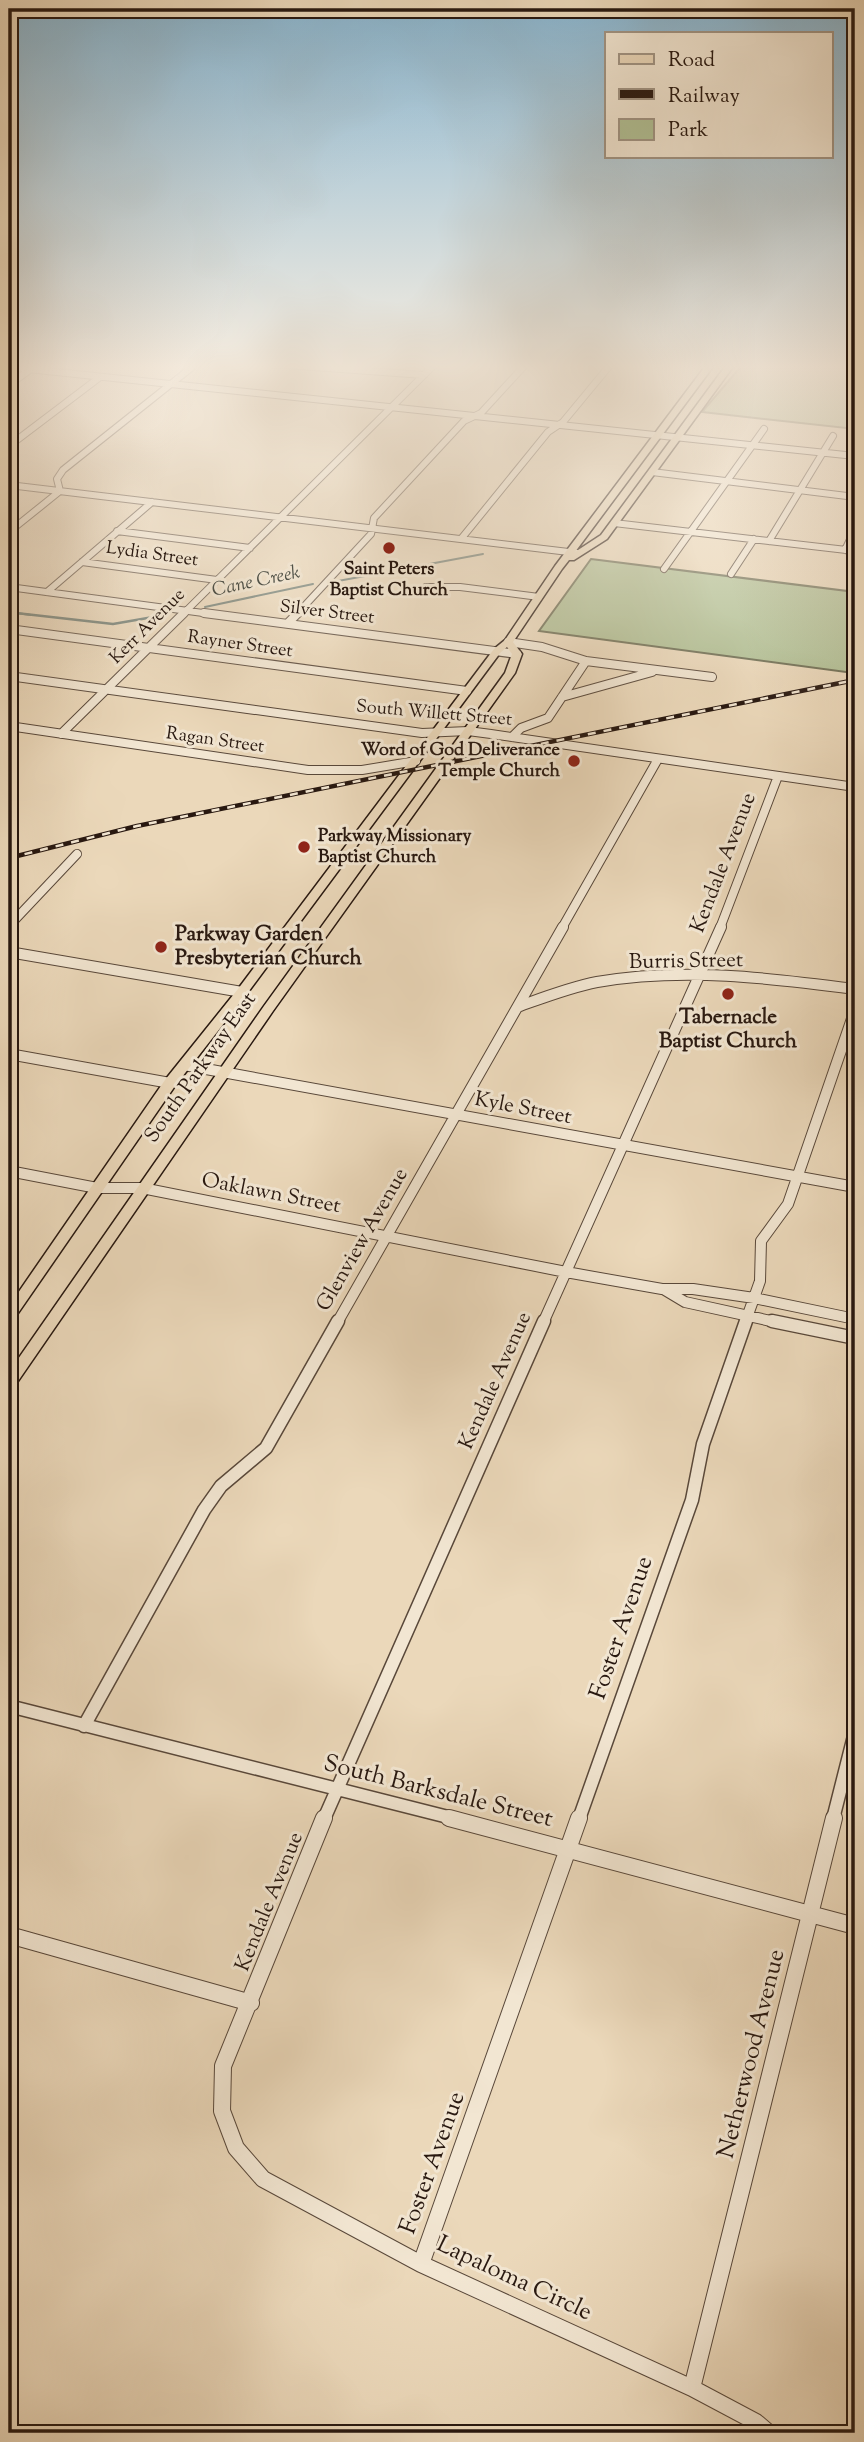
<svg xmlns="http://www.w3.org/2000/svg" width="864" height="2442" font-family="'Sorts Mill Goudy',serif">
<rect width="100%" height="100%" fill="#ebd8ba"/>
<filter id="stains"><feTurbulence type="fractalNoise" baseFrequency=".00286" numOctaves="4"/><feColorMatrix values="0 0 0 0 .2 0 0 0 0 .09 0 0 0 0 .02 0 0 0 .5 -.17"/></filter>
<radialGradient id="worn" r=".72"><stop offset=".6" stop-color="#630" stop-opacity="0"/><stop offset="1" stop-color="#630" stop-opacity=".3"/></radialGradient>
<path fill="#b1c095" stroke="#6c6c52" stroke-width="2" d="M743,364H855V429L702,412Z
M591,559L855,592V670L846,672L539,631Z"/>
<g fill="none" stroke-linecap="round" stroke-linejoin="round">
<path stroke="#6b7970" stroke-width="2" d="M338,581L483,554
M205,607L313,584
M9,612L31,615"/>
<path stroke="#6b7970" stroke-width="2.5" d="M16,613L113,624L159,616"/>
<defs>
<path id="minor-far4" d="M272,364L424,375
M9,367L855,456
M9,385L31,369
M9,446L100,377
M652,472L855,497
M9,485L577,553
M614,523L855,551
M117,531L250,548
M9,532L60,491L57,479L63,470L196,364
M461,539L548,432L563,422L611,364
M769,541L833,436
M845,550L855,529
M82,562L217,580
M664,569L764,429
M731,574L754,539
M9,587L218,615
M426,587H460L539,597
M47,592L152,502
M182,615L435,364
M296,615L371,534L374,518L464,421L481,413L526,364"/>
<path id="minor-far3" d="M204,613L517,654
M288,623L298,613
M9,629L467,691
M508,642L542,647L586,661
M9,676L422,733L468,731L491,734L855,787
M562,697L652,672
M9,726L308,770H362L416,761
M61,734L184,613
M512,737L521,728L548,718L586,661L712,677
M9,926L77,854
M562,928L658,759
M720,928L778,776"/>
<path id="minor-far2" d="M9,952L242,992
M520,1006C545,997 571,987 597,982C683,967 770,978 855,989
M9,1054L170,1083
M184,1065L855,1187
M9,1171L97,1188H142L566,1272L662,1289H693L754,1298L855,1319
M665,1290L685,1302L780,1323
M337,1323L563,927
M543,1323L721,927
M745,1323L760,1281L761,1241L788,1204L855,1010"/>
<path id="minor-far1" d="M772,1321L855,1338
M9,1706L456,1819
M84,1726L204,1510L221,1486L266,1448L338,1321
M324,1819L544,1321
M579,1819L692,1500L703,1444L746,1321
M833,1819L855,1732"/>
<path id="minor" d="M324,1818L223,2066L222,2111L236,2148L263,2179L421,2264L692,2388L756,2422L769,2433
M449,1818L855,1926
M9,1935L251,2003
M421,2264L579,1818
M692,2388L834,1818"/>
<path id="major" d="M707,364H715L575,552L601,535L727,364H735L607,539L574,560H569L562,569L513,642L522,654L515,673L273,1011L14,1387L9,1388V1372L264,1006L505,673L512,654L507,647L500,653L246,995L175,1086L14,1319L9,1321V1306L165,1080L238,989L494,649L505,640L555,566Z"/>
</defs>
<use href="#minor-far4" stroke="#59483a" stroke-width="8"/>
<use href="#minor-far3" stroke="#59483a" stroke-width="10"/>
<use href="#minor-far2" stroke="#59483a" stroke-width="12"/>
<use href="#minor-far1" stroke="#59483a" stroke-width="15"/>
<use href="#minor" stroke="#59483a" stroke-width="18"/>
<use href="#major" stroke="#281810" stroke-width="3"/>
<use href="#minor-far4" stroke="#f2e6d2" stroke-width="6"/>
<use href="#minor-far3" stroke="#f2e6d2" stroke-width="8"/>
<use href="#minor-far2" stroke="#f2e6d2" stroke-width="10"/>
<use href="#minor-far1" stroke="#f2e6d2" stroke-width="12"/>
<use href="#minor" stroke="#f2e6d2" stroke-width="16"/>
<use href="#major" fill="#ebd8ba" fill-rule="evenodd"/>
<defs>
<path id="rail" d="M9,858L137,826L855,680"/>
</defs>
<use href="#rail" stroke="#281810" stroke-width="4.5"/>
<use href="#rail" stroke="#f2e6d2" stroke-width="2.5" stroke-dasharray="8" stroke-linecap="butt"/>
</g>
<linearGradient id="sky" x2="0" y2="1"><stop stop-color="#88b6d2"/><stop offset="0.52" stop-color="#f6ede0"/><stop offset="1" stop-color="#f6ede0" stop-opacity="0"/></linearGradient>
<rect width="864" height="706" fill="url(#sky)"/>
<g fill="#8f2418" stroke="#f2e6d2" stroke-width="2.5">
<circle cx="389" cy="548" r="7"/>
<circle cx="574" cy="761" r="7"/>
<circle cx="304" cy="847" r="7"/>
<circle cx="161" cy="947" r="7"/>
<circle cx="728" cy="994" r="7"/>
</g>
<g text-anchor="middle" dominant-baseline="central" stroke-width="6" stroke-linejoin="round" paint-order="stroke">
<g font-size="18" fill="#281810" stroke="#f2e6d2">
<text transform="translate(152 555) rotate(8)">Lydia Street</text>
<text transform="translate(327 613) rotate(7)">Silver Street</text>
<text transform="translate(148 627) rotate(-45)">Kerr Avenue</text>
<text transform="translate(240 645) rotate(8)">Rayner Street</text>
<text transform="translate(434 714) rotate(5)">South Willett Street</text>
<text transform="translate(215 741) rotate(8)">Ragan Street</text>
</g>
<g font-size="18" font-weight="bold" fill="#281810" stroke="#f2e6d2">
<text x="389" y="570">Saint Peters<tspan x="389" dy="21">Baptist Church</tspan></text>
<text x="560" y="751" text-anchor="end">Word of God Deliverance<tspan x="560" dy="21">Temple Church</tspan></text>
<text x="318" y="837" text-anchor="start">Parkway Missionary<tspan x="318" dy="21">Baptist Church</tspan></text>
</g>
<g font-size="19" font-style="italic" fill="#4f5148" stroke="#f2e6d2">
<text transform="translate(256 582) rotate(-12)">Cane Creek</text>
</g>
<g font-size="21" fill="#281810" stroke="#f2e6d2">
<text transform="translate(724 863) rotate(-69)">Kendale Avenue</text>
<text transform="translate(686 962) rotate(-1)">Burris Street</text>
<text transform="translate(201 1068) rotate(-55)">South Parkway East</text>
<text transform="translate(523 1109) rotate(11)">Kyle Street</text>
<text transform="translate(271 1194) rotate(11)">Oaklawn Street</text>
<text transform="translate(363 1240) rotate(-60)">Glenview Avenue</text>
<text transform="translate(496 1381) rotate(-66)">Kendale Avenue</text>
<text transform="translate(270 1902) rotate(-68)">Kendale Avenue</text>
</g>
<g font-size="21" font-weight="bold" fill="#281810" stroke="#f2e6d2" text-anchor="start">
<text x="175" y="935">Parkway Garden<tspan x="175" dy="24">Presbyterian Church</tspan></text>
<text x="728" y="1018" text-anchor="middle">Tabernacle<tspan x="728" dy="24">Baptist Church</tspan></text>
</g>
<g font-size="24" fill="#281810" stroke="#f2e6d2">
<text transform="translate(622 1628) rotate(-71)">Foster Avenue</text>
<text transform="translate(438 1792) rotate(14)">South Barksdale Street</text>
<text transform="translate(752 2054) rotate(-76)">Netherwood Avenue</text>
<text transform="translate(433 2163) rotate(-70)">Foster Avenue</text>
<text transform="translate(514 2279) rotate(25)">Lapaloma Circle</text>
</g>
</g>
<rect width="864" height="2442" fill="none" stroke="#ebd8ba" stroke-width="35"/>
<rect x="10" y="10" width="843" height="2421" fill="none" stroke="#281810" stroke-width="3.5"/>
<rect x="18" y="18" width="829" height="2407" fill="none" stroke="#281810" stroke-width="2"/>
<rect x="605" y="32" width="228" height="126" fill="#f2e6d2" stroke="#a19484" stroke-width="2"/>
<rect x="619" y="54" width="35" height="10" fill="#ebd8ba" stroke="#a19484" stroke-width="2"/>
<text x="668" y="66" font-size="21" fill="#281810">Road</text>
<rect x="619" y="89" width="35" height="10" fill="#281810" stroke="#a19484" stroke-width="2"/>
<text x="668" y="102" font-size="21" fill="#281810">Railway</text>
<rect x="619" y="119" width="35" height="21" fill="#b1c095" stroke="#a19484" stroke-width="2"/>
<text x="668" y="136" font-size="21" fill="#281810">Park</text>
<rect width="100%" height="100%" filter="url(#stains)"/>
<rect width="100%" height="100%" fill="url(#worn)"/>
</svg>
